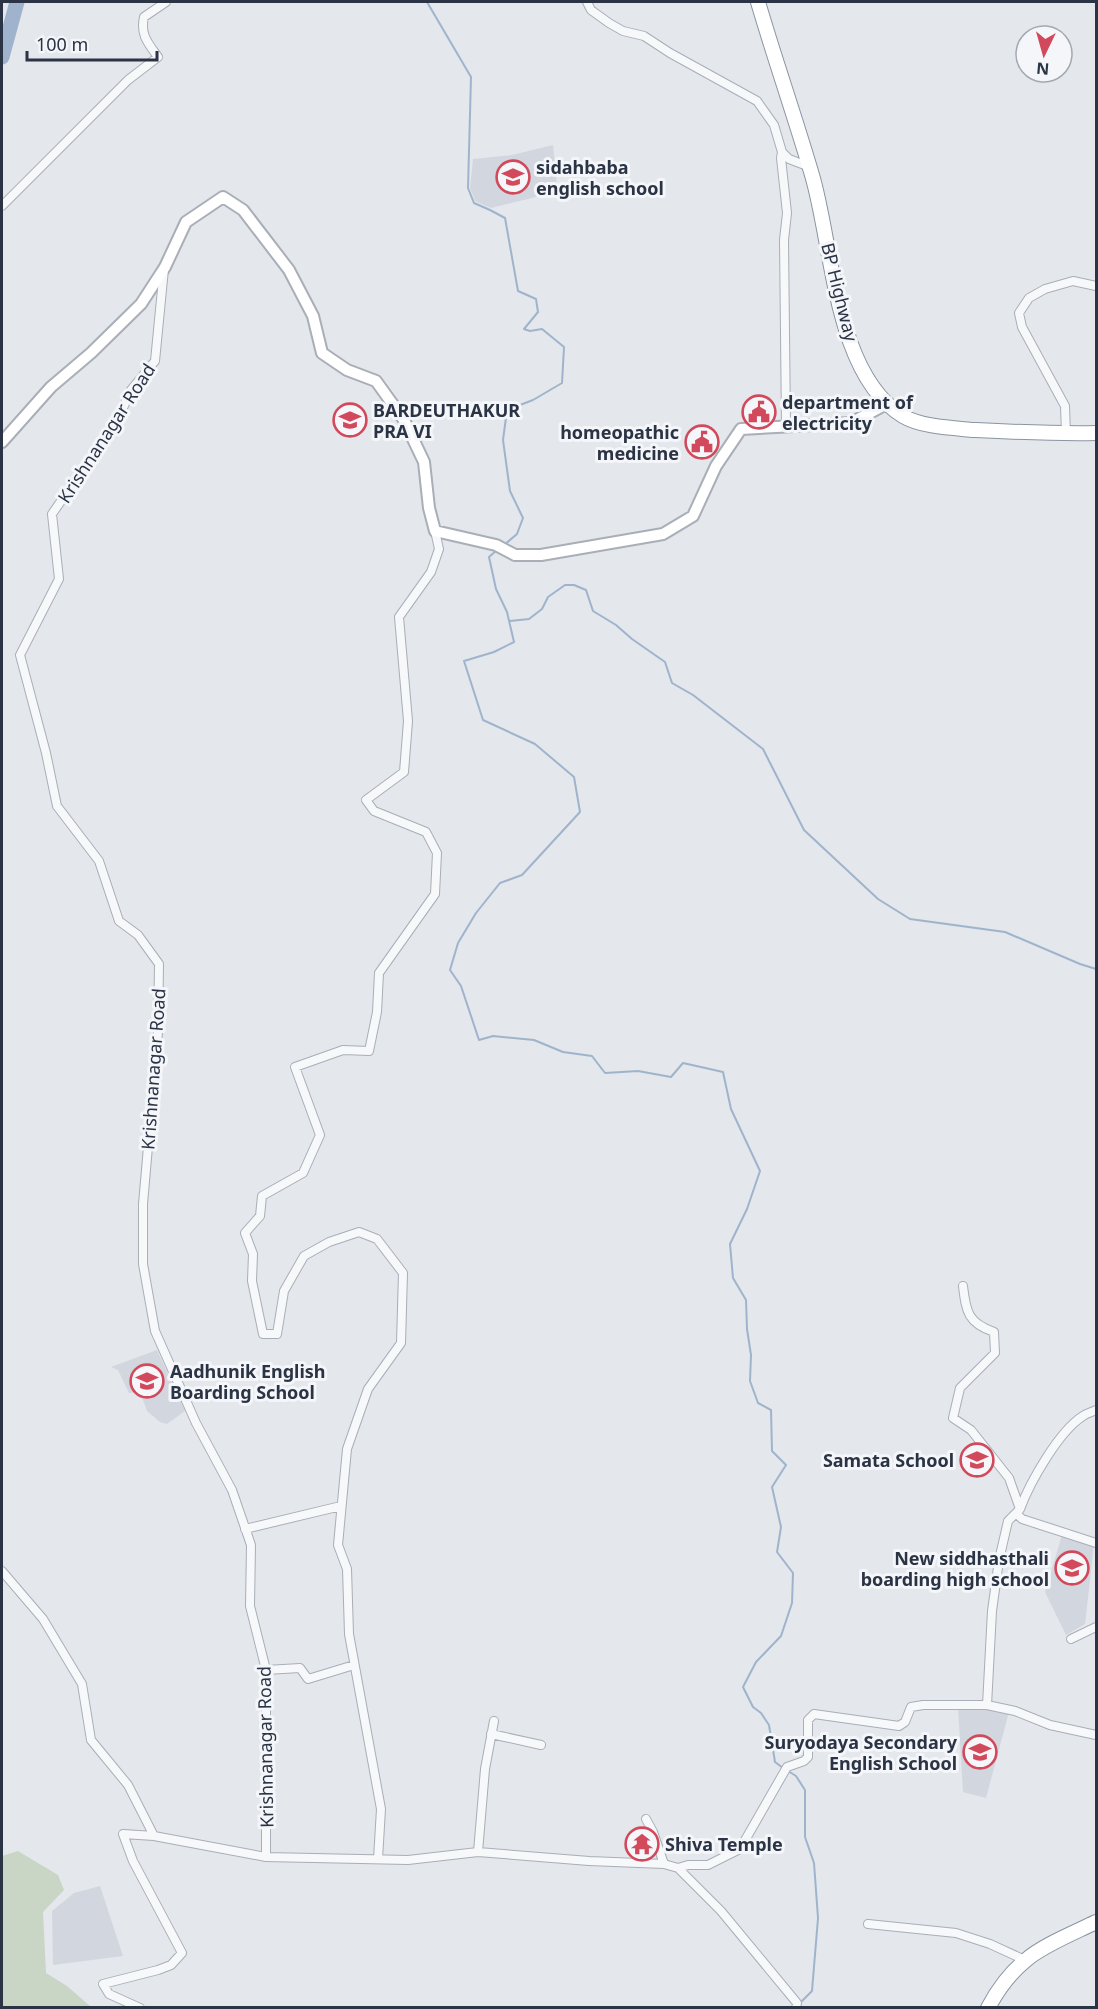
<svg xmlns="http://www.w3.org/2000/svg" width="1098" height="2009" font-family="'Noto Sans',sans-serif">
<rect width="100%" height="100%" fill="#e4e7ec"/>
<path fill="#d2d6de" d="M553,145L557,186L536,197L491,208L475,201L470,188L473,159L512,155Z
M157,1350L185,1411L167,1424L160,1422L147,1411L140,1392L129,1393L118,1370L111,1367Z
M1062,1535L1094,1544L1085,1624L1066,1635L1045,1592Z
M958,1707H986L1009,1712L986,1798L963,1792Z
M100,1886L123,1956L53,1965L52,1911L74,1893Z"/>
<path fill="#c9d6c5" d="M18,1851L58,1875L64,1890L43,1912L46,1973L67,1986L91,2007H2V1856Z"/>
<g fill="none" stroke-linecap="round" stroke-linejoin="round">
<path stroke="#9fb4cc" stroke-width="2" d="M427,2L471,77L468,188L474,203L490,210L505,218L518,291L536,299L538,312L524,329L530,331L542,329L564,347L562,383L533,400L507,410L503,440L510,491L523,518L517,534L504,545
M497,550L489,557L496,589L507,612L514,642L494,652L464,661L483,720L535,744L574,777L580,812L522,875L500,883L476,913L458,943L450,970L461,986L479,1040L493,1036L534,1040L563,1052L592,1056L605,1073L638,1071L671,1077L683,1063L723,1072L731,1109L760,1171L747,1209L730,1244L733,1278L746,1300L747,1329L751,1355L750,1381L758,1403L771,1410L772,1451L786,1465L772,1487L781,1527L777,1552L793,1573L792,1603L781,1636L756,1662L743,1687L753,1707L761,1713L769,1725L775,1762L783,1768
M510,621L529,619L542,609L548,597L565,585H574L586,590L593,611L616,625L632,639L665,662L672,683L693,695L763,749L804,830L878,899L910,919L1005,932L1080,964L1096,969
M788,1771L796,1776L805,1790V1837L814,1863L818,1918L812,1991L800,2003"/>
<path stroke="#9fb4cc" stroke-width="15" d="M2,57L17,2"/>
<defs>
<path id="street" d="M587,2L591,10L609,23L623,31L644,36L670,53L757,101L774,125L782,152L789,159L810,167
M782,152L781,158L787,213L784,240L786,426
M2,206L128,80L158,57C148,43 140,35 144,17L166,2
M164,269L155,361L131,390L118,419L52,514L59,579L20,655L46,753L57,806L99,861L119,921L138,935L159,964L158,1032L143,1204V1264L155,1331L196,1423L232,1490L251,1545L250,1606L266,1670V1857
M1066,434L1065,406L1022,327L1019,313L1029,298L1045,289L1073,281L1096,286
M963,1286C966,1312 968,1323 994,1332L995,1353L960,1388L953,1418L971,1430L1009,1478L1020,1509L1008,1521L999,1560L992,1611L987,1705
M1020,1509C1030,1482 1059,1431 1083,1416C1087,1413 1092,1412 1096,1410
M1016,1513L1022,1519L1096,1543
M245,1529L341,1506
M2,1571L43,1619L82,1684L91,1740L128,1785L154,1836L266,1857L408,1860L478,1852L589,1861L664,1864L678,1868L721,1911L797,2003L796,2008
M1071,1639L1096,1627
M266,1670L300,1668L308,1679L354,1665
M491,1734L541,1745
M646,1819L653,1832L664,1864
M478,1852L485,1769L494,1721
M378,1859L381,1809L349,1634L347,1569L338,1545L347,1449L368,1389L401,1343L403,1273L377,1239L359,1232L329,1242L304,1256L284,1291L277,1334H263L252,1281L253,1254L245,1233L260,1216L262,1196L303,1173L320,1135L295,1067L343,1050L369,1051L377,1012L379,973L435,894L437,853L426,832L374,811L366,800L404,772L408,721L399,617L431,572L439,549L435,531
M678,1868L688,1865H708L740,1849L787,1767L804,1761L808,1757V1720L814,1714L899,1726L905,1722L911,1707L923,1705H987L1015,1711L1050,1725L1096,1735
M868,1924L956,1933L990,1944L1025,1960
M140,2008L109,1994L103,1984L158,1970L171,1965L182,1953L133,1861L123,1834L154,1836"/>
<path id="secondary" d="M2,442L51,387L91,353L141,304L165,267L186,222L223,197L243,210L289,270L313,316L322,353L347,370L376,381L404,420L424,462L429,508L435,531L496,545L515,555H541L663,534L693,516L716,466L741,429L851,423L888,403"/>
<path id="highway" d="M758,2C775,60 795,117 812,175C833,245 834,374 903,416C921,427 953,428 974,430C1015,432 1055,434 1096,433
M988,2008C997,1991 1011,1972 1026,1960C1043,1945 1076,1932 1096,1922"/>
</defs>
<use href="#street" stroke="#a9aeb7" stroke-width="10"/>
<use href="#secondary" stroke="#a9aeb7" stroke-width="14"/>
<use href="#highway" stroke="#8b94a3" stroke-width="16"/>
<use href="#street" stroke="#f7f8fa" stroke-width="8"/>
<use href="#secondary" stroke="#fff" stroke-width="10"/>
<use href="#highway" stroke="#fff" stroke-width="14"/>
</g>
<defs>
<symbol id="school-ring" viewBox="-11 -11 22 22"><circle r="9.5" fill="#f4f6f9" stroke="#d1495b" stroke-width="1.5"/><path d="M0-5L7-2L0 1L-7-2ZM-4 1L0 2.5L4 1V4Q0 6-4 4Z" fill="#d1495b"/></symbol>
<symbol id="civic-ring" viewBox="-11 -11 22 22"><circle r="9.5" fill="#f4f6f9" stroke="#d1495b" stroke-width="1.5"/><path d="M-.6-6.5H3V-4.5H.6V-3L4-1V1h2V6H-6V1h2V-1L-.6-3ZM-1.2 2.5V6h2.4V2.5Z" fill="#d1495b"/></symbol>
<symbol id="temple-ring" viewBox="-11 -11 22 22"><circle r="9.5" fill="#f4f6f9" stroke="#d1495b" stroke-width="1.5"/><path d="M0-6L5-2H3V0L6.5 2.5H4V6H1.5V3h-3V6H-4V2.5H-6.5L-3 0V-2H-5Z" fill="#d1495b"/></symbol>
</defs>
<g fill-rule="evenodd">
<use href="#school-ring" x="494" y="158" width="38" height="38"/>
<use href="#civic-ring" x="740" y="393" width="38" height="38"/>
<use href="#school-ring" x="331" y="401" width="38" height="38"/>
<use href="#civic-ring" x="683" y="423" width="38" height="38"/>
<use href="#school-ring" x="128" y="1362" width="38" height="38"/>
<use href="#school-ring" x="958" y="1441" width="38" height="38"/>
<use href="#school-ring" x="1053" y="1549" width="38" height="38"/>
<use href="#school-ring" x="961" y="1733" width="38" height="38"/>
<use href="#temple-ring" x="623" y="1825" width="38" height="38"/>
</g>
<g text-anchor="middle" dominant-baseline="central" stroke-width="6" stroke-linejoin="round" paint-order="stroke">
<g font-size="18" font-weight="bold" fill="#2b3445" stroke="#f4f6f9" text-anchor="start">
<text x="536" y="167">sidahbaba<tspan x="536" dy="21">english school</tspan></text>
<text x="782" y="402">department of<tspan x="782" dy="21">electricity</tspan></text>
<text x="373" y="410">BARDEUTHAKUR<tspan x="373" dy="21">PRA VI</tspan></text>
<text x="679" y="432" text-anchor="end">homeopathic<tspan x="679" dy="21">medicine</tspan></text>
<text x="170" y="1371">Aadhunik English<tspan x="170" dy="21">Boarding School</tspan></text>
<text x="954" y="1460" text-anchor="end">Samata School</text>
<text x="1049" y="1558" text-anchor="end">New siddhasthali<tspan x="1049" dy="21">boarding high school</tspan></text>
<text x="957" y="1742" text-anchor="end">Suryodaya Secondary<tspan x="957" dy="21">English School</tspan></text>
<text x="665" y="1844">Shiva Temple</text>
</g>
<g font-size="18" fill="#2b3445" stroke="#f4f6f9">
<text transform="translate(840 292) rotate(76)">BP Highway</text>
<text transform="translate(106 433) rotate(-57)">Krishnanagar Road</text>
<text transform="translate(153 1069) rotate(-86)">Krishnanagar Road</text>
<text transform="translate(265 1747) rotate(-91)">Krishnanagar Road</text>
</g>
</g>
<rect width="1098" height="2009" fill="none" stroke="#2b3445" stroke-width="6"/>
<g transform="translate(1044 54) rotate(185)"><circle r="28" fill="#f4f6f9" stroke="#a4a8b1" stroke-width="1.5"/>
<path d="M0-4.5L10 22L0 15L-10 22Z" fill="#d1495b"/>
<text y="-9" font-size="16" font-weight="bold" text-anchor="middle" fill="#2b3445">N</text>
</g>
<path d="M27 51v9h130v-9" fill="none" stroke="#2b3445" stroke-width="3"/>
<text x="36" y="51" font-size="18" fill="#2b3445" stroke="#f4f6f9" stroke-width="4.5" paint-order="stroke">100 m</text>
</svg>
